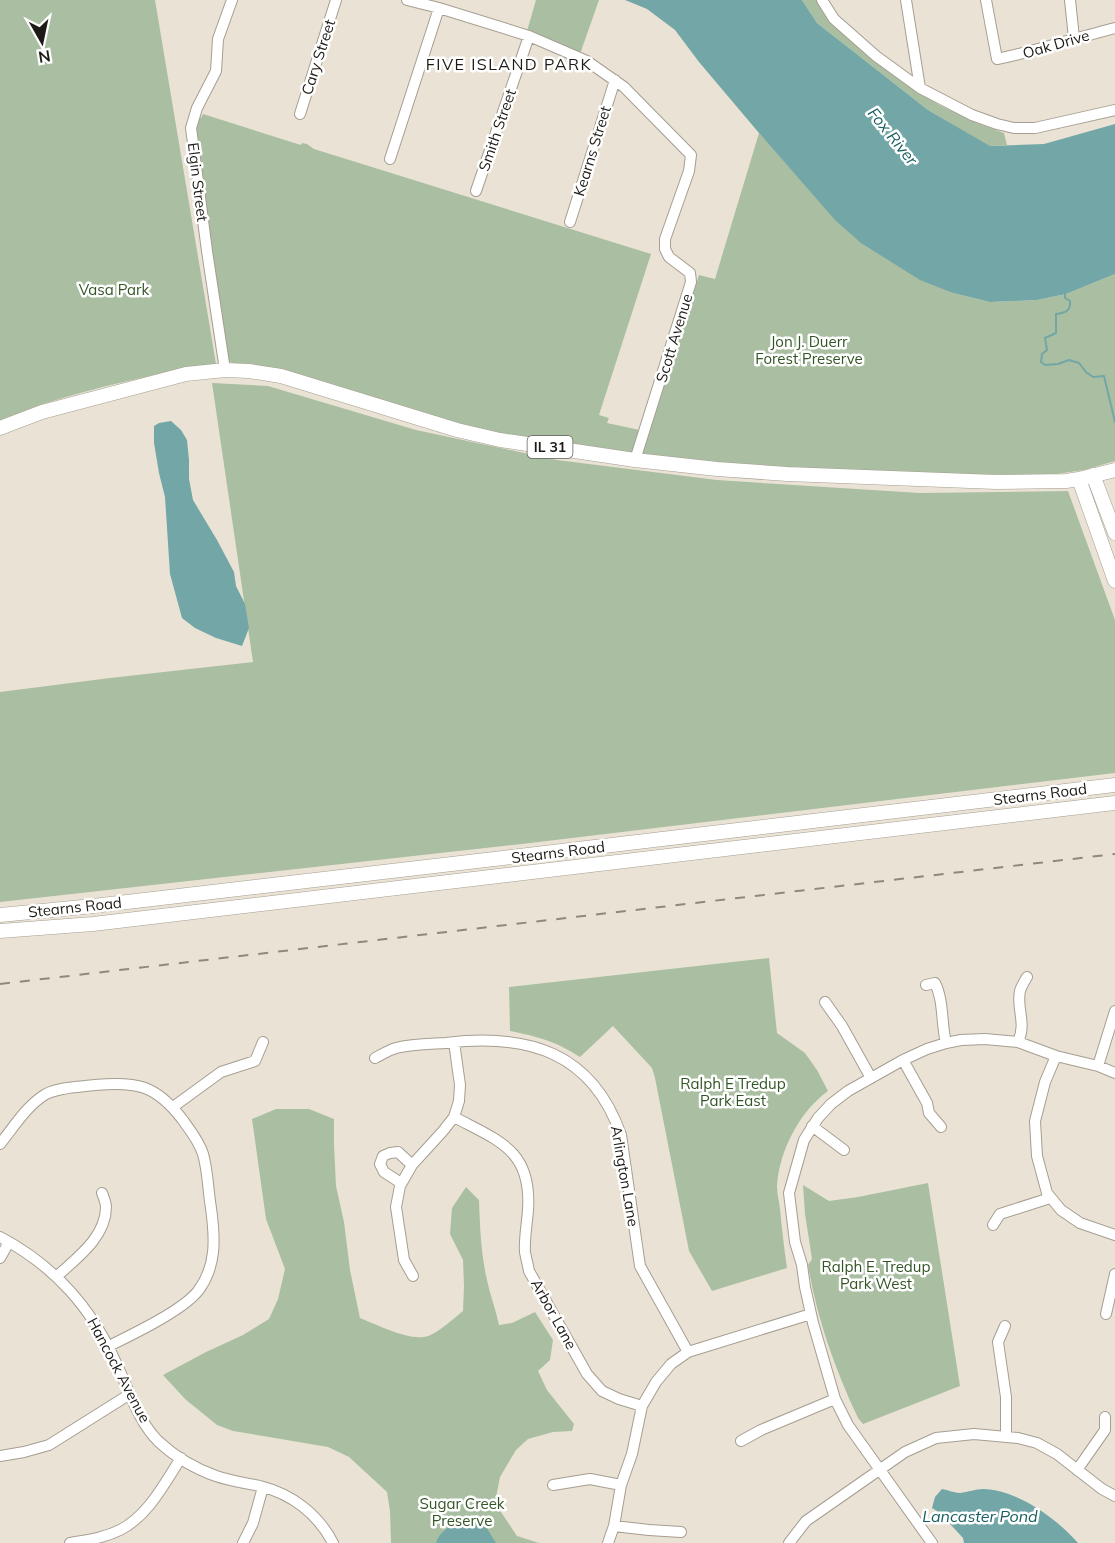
<svg xmlns="http://www.w3.org/2000/svg" width="1115" height="1543" font-family="Mulish,sans-serif">
<rect width="100%" height="100%" fill="#eae3d5"/>
<path fill="#aabfa2" d="M0,0H155L216,364C158,373 100,386 43,404C29,409 14,416 0,422Z
M536,0H599L580,54L527,31Z
M802,0H819L904,82L939,105L979,124L1004,133L1007,145L989,146L928,110L817,23Z
M190,114L201,118L203,114L301,145L302,143L307,144L314,149L651,254L599,415L609,418L607,423L649,432L699,275L715,279L759,133L835,219L953,293L990,302L1037,300L1066,294L1115,274V461L1084,470L1056,474L1021,475L898,473L754,466L606,450L509,436L437,419L235,365L229,361L227,353L211,241Z
M212,383L268,386L416,430L557,460L717,480L920,493L1068,491L1115,620V773L522,844L0,902V692L110,678L253,662Z
M769,958L777,1033L805,1053L817,1070L828,1091C800,1111 779,1151 777,1186C777,1193 779,1201 780,1209C782,1229 784,1248 787,1268L712,1291L689,1251L655,1078L652,1068L613,1026L580,1057C555,1041 539,1037 510,1031L509,987Z
M276,1109H309L334,1119V1145L336,1186L344,1222L350,1270L360,1318C378,1325 404,1339 424,1337C435,1336 454,1318 463,1311L464,1286L463,1260L450,1234L452,1208L466,1187L479,1200C480,1227 481,1254 487,1280C490,1295 496,1310 499,1325L512,1323L535,1312L553,1340L550,1360L538,1371L547,1390L574,1424L572,1431L553,1432L528,1439L516,1450L500,1477L495,1503L517,1536L539,1543H391L390,1511L387,1492L349,1457L328,1447L233,1431L217,1425L185,1399L163,1375L206,1352L243,1335L269,1319L278,1299L285,1269L266,1219L252,1119Z
M928,1183L960,1386L863,1424L858,1418C835,1369 817,1319 808,1265L812,1259L805,1214L803,1185L829,1201L858,1197Z"/>
<path fill="#73a6a7" d="M625,0H802L817,23L928,110L990,146L1044,144L1115,124V274L1066,294L1037,300L990,302L953,293L920,280L861,243L835,220L759,133L699,62L675,30L647,9Z
M171,421L181,430L187,440L189,460V479L193,500L217,540L234,572L236,586L245,604L249,628L242,646L216,638L195,628L182,618L170,574L165,497L159,473L154,443V426L159,423Z
M942,1489C948,1490 955,1493 960,1493C968,1492 976,1489 983,1489C1018,1490 1056,1518 1078,1543H964L963,1538L940,1513L932,1508L935,1497Z
M477,1517L483,1522L496,1543H436C442,1525 461,1522 477,1517Z"/>
<g fill="none" stroke-linecap="round" stroke-linejoin="round">
<path stroke="#73a6a7" stroke-width="2" d="M1065,292V298L1070,301C1071,311 1065,313 1056,314V333L1045,338L1047,350L1042,354L1041,362L1045,365L1058,364L1069,360L1079,363L1086,372L1093,377L1104,376L1115,422"/>
<defs>
<path id="minor" d="M407,0L439,8L529,36L587,61L624,87L691,155L689,171L665,239V249L669,257L690,273L691,282L635,460
M822,0L834,19L876,56L920,88L972,115L997,124L1014,128H1035L1115,110
M906,0L920,88
M986,0L997,59C1037,51 1075,38 1115,28
M1070,0L1074,38
M300,114L336,0
M390,159L439,8
M476,191L529,36
M570,222L615,80
M225,370L207,251L191,128L197,108L216,71L218,39L232,0
M926,985L935,983C944,1001 941,1023 946,1043
M825,1002L842,1026L871,1078
M1018,1042C1027,1022 1016,1009 1020,991C1021,987 1024,982 1027,977
M1056,1056L1045,1082L1035,1121L1037,1156L1047,1193L1061,1210L1080,1223L1115,1235
M375,1058C381,1055 389,1050 396,1048C412,1044 430,1044 446,1043C528,1033 592,1052 621,1135L640,1266L688,1352
M903,1060L927,1103L929,1113L941,1127
M1098,1066L1115,1011
M173,1107L221,1072L255,1061L263,1042
M454,1117C499,1141 532,1150 528,1210C527,1224 524,1239 525,1252C526,1258 528,1265 529,1271L587,1374L602,1391L619,1399L642,1406
M812,1126L844,1150
M0,1144C13,1128 27,1105 46,1094C60,1087 79,1087 95,1085C136,1081 156,1085 182,1119C190,1130 199,1141 203,1154C208,1171 208,1191 211,1208C215,1238 217,1266 198,1291C182,1311 133,1334 109,1346
M401,1183L384,1172L380,1164L383,1156L390,1153L398,1152L412,1165
M993,1225L1000,1214L1050,1198
M0,1237C55,1266 92,1308 117,1365C129,1390 138,1421 158,1441C174,1456 196,1469 216,1476C230,1481 246,1483 260,1486C292,1494 318,1514 333,1543
M0,1258L9,1242
M57,1276C77,1258 106,1237 106,1207C106,1203 104,1198 102,1193
M413,1276L404,1260L396,1207L400,1186L412,1165L443,1131L454,1117L459,1101L460,1085L454,1042
M1106,1314L1115,1274
M1005,1326L998,1342L1006,1397V1437
M741,1441L761,1430L835,1399
M0,1456L24,1452L49,1445L130,1394
M1077,1470L1105,1430V1417
M553,1485L590,1479L621,1485
M614,1526L649,1530L681,1532
M70,1543C87,1540 104,1538 120,1530C148,1516 164,1484 181,1458
M243,1543L253,1523L263,1487
M608,1543L614,1526L621,1485L632,1454L642,1406L656,1382L671,1364L688,1352L811,1314
M789,1543L806,1521L905,1452L936,1438L974,1434L1018,1438L1037,1443L1057,1454L1102,1489L1115,1496
M932,1543L848,1425L835,1399L813,1323L805,1287L802,1265L795,1242L789,1193L804,1140L818,1118L831,1104L848,1091L903,1060L927,1049L946,1043L961,1040L985,1039L1018,1042L1056,1056L1098,1066L1115,1073"/>
<path id="major" d="M0,428L42,412L186,374L225,370L249,371L281,376L457,430L500,440L635,460L717,469L787,474L996,482L1066,481L1079,479L1115,470
M1093,475L1115,533
M1079,479L1115,581
M0,915L93,906L503,858L1115,785
M0,931L93,924L1115,803"/>
</defs>
<use href="#minor" stroke="#a59e91" stroke-width="12"/>
<use href="#major" stroke="#a59e91" stroke-width="15"/>
<use href="#minor" stroke="#fff" stroke-width="10"/>
<use href="#major" stroke="#fff" stroke-width="14"/>
<path stroke="#8e897f" stroke-width="2" stroke-dasharray="10 10" stroke-linecap="butt" d="M0,984L1115,854"/>
</g>
<g text-anchor="middle" dominant-baseline="central" stroke-width="5" stroke-linejoin="round" paint-order="stroke">
<rect fill="#fff" stroke="#625f5d" stroke-width="1.5" x="527.5" y="436" width="45" height="22" rx="4.5"/>
<g font-size="14" font-weight="bold" fill="#1e1b17">
<text x="550" y="447">IL 31</text>
</g>
<g font-size="15" fill="#1e1b17" stroke="#fff">
<text transform="translate(1056 44) rotate(-16)">Oak Drive</text>
<text transform="translate(318 57) rotate(-72)">Cary Street</text>
<text transform="translate(497 130) rotate(-71)">Smith Street</text>
<text transform="translate(592 151) rotate(-73)">Kearns Street</text>
<text transform="translate(198 182) rotate(83)">Elgin Street</text>
<text transform="translate(674 338) rotate(-73)">Scott Avenue</text>
<text transform="translate(1040 794) rotate(-7)">Stearns Road</text>
<text transform="translate(558 852) rotate(-7)">Stearns Road</text>
<text transform="translate(75 907) rotate(-6)">Stearns Road</text>
<text transform="translate(625 1176) rotate(80)">Arlington Lane</text>
<text transform="translate(554 1314) rotate(61)">Arbor Lane</text>
<text transform="translate(119 1370) rotate(62)">Hancock Avenue</text>
</g>
<g font-size="15" fill="#335525" stroke="#fff">
<text x="114" y="289">Vasa Park</text>
<text x="809" y="341">Jon J. Duerr<tspan x="809" dy="17">Forest Preserve</tspan></text>
<text x="733" y="1083">Ralph E Tredup<tspan x="733" dy="17">Park East</tspan></text>
<text x="876" y="1266">Ralph E. Tredup<tspan x="876" dy="17">Park West</tspan></text>
<text x="462" y="1503">Sugar Creek<tspan x="462" dy="17">Preserve</tspan></text>
</g>
<g font-size="16" letter-spacing="1.5" fill="#1e1b17" stroke="#fff">
<text x="509" y="64">FIVE ISLAND PARK</text>
</g>
<g font-size="16" font-style="italic" fill="#175e60" stroke="#fff">
<text transform="translate(893 136) rotate(51)">Fox River</text>
<text x="980" y="1516">Lancaster Pond</text>
</g>
</g>
<g transform="translate(42 42) rotate(171)" stroke="#ffffff" stroke-width="4.5" paint-order="stroke">
<path d="M0-4.5L10 22L0 15L-10 22Z" fill="#1e1b17"/>
<text y="-9" font-size="16" font-weight="bold" text-anchor="middle" fill="#1e1b17">N</text>
</g>
</svg>
